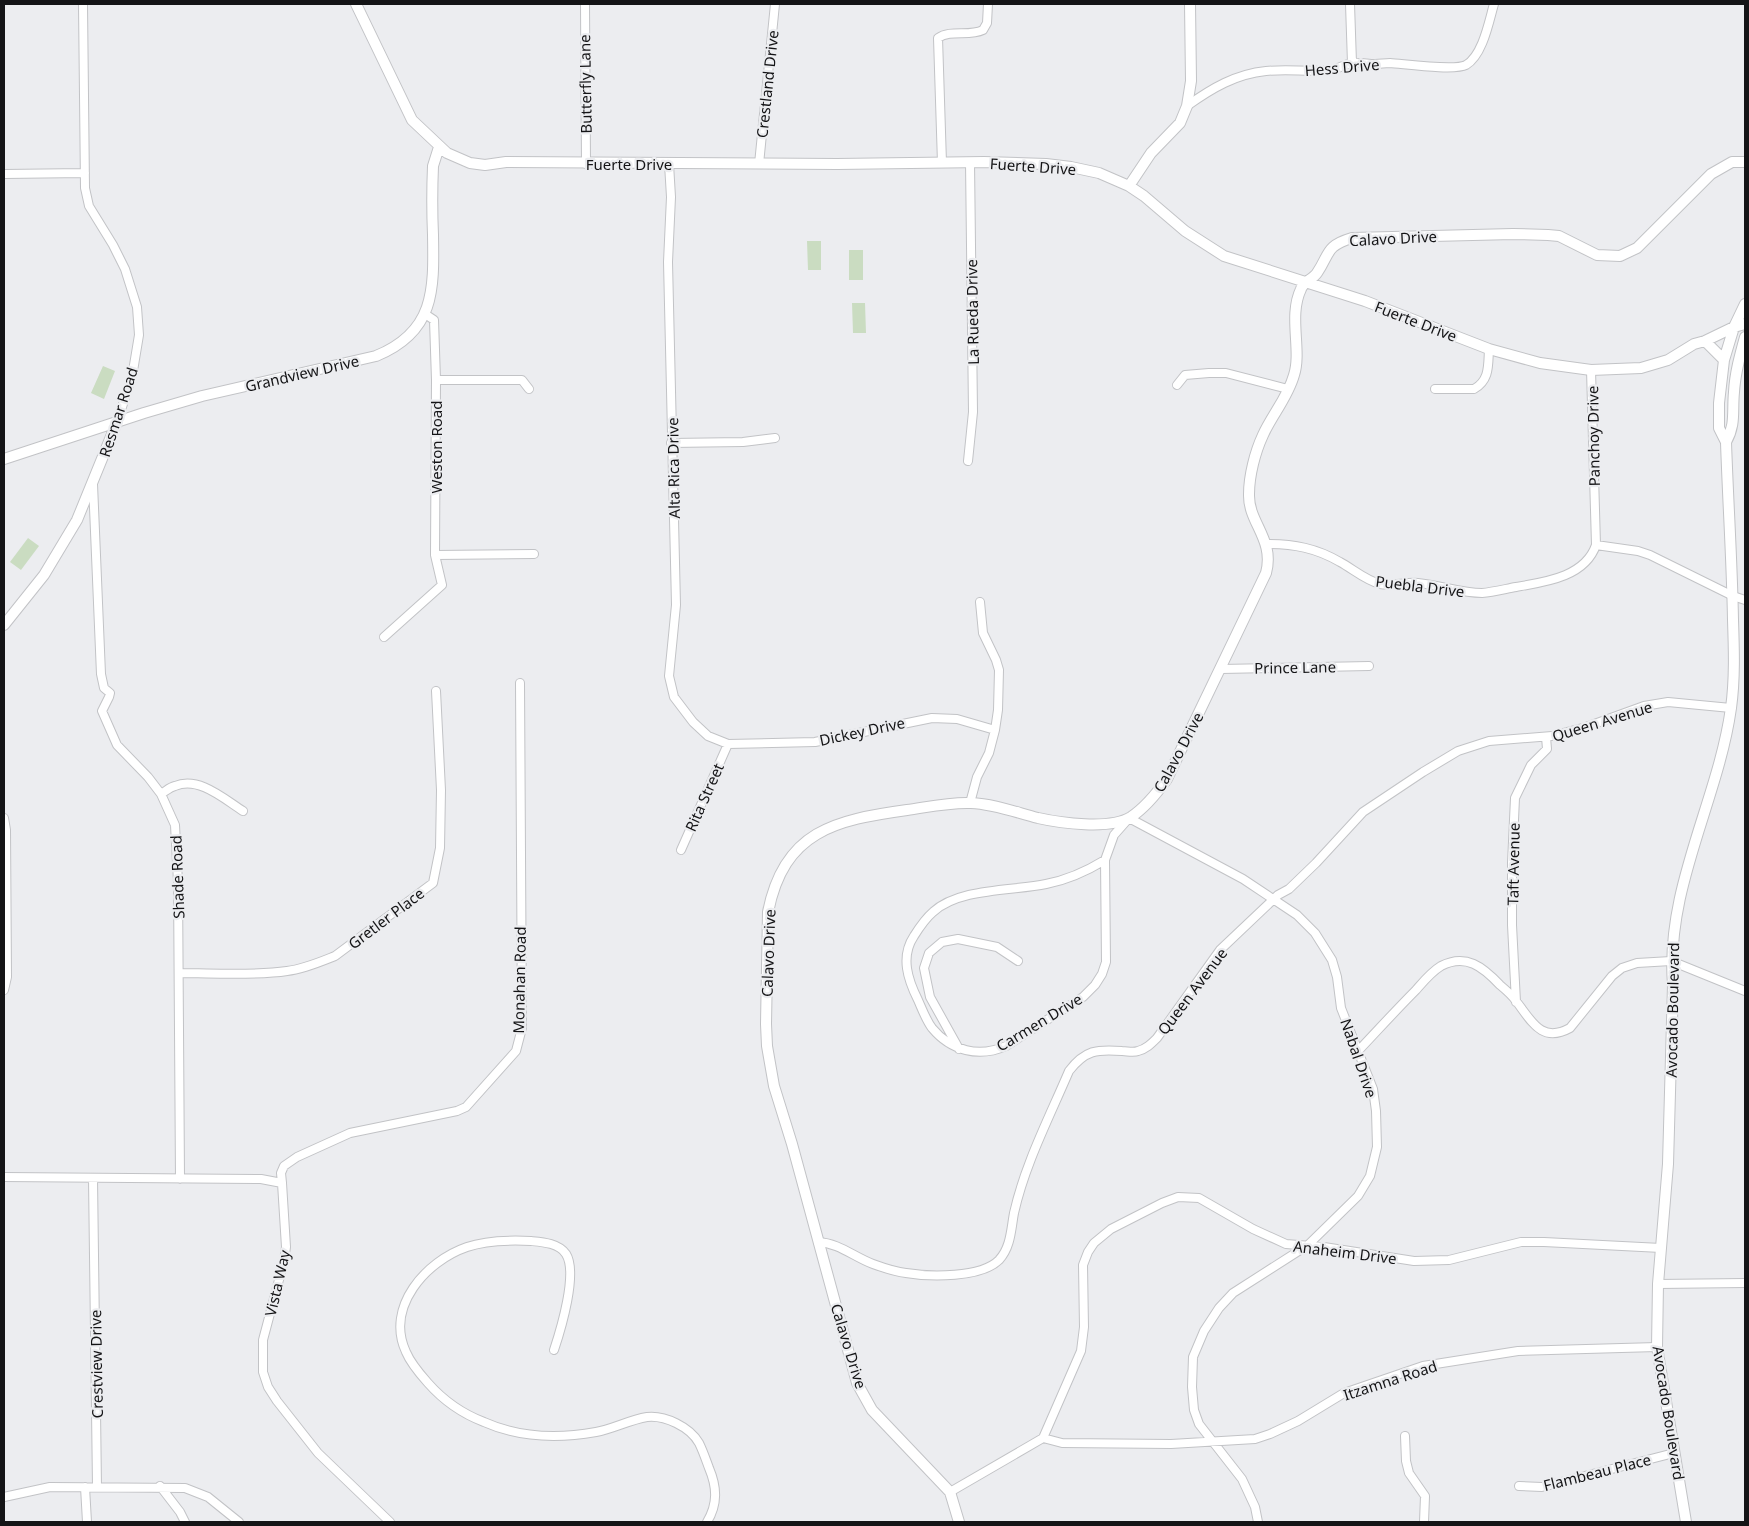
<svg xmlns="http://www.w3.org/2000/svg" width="1749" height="1526" font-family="'Noto Sans',sans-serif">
<rect width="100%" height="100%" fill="#ecedf0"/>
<path fill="#cadcc1" d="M807,241H821V270H808Z
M849,250H863V280H849Z
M865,303L866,333H853L852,303Z
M103,366L115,371L104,399L91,393Z
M28,538L39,546L21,570L10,562Z"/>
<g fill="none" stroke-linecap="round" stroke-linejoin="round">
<defs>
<path id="street" d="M83,4L85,188L89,206L113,245L125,269L137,307L139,335L132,377L117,422
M585,4L586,164
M1350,4L1352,63
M1187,106C1212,88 1236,74 1266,71C1288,69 1309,72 1331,70C1338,69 1345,64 1352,63C1360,62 1368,64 1375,64C1380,64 1385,63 1390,63C1405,64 1454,71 1466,65C1483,55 1489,21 1494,4
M942,163L938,38C951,29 969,37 983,30L987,23L988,4
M669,164L671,197L668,262L676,605L669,676L674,697L693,722L708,736L728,744L815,742L932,718L957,719L995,730
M759,164L775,4
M4,174L85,173
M436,380H522L529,389
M1177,385L1185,375L1209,373H1226L1288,389
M1435,389H1474C1490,380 1488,365 1489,349
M671,443L743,442L775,438
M968,461L973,412L970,162
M93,484L101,674L104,688L110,693L109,697L102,711L117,745L148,777L161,794L175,825L178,882L180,1179
M1267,544C1294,544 1316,548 1340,562C1353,569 1365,580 1380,584C1392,586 1406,582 1418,583C1440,585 1461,593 1482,593C1493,592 1505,589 1516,587C1545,582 1585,577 1596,545L1591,370
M1596,545L1638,551L1650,555L1733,596L1745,600
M435,555L534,554
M384,637L442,585L435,555L436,380L434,320L425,314
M1221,669L1369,666
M161,794C166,791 170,787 175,786C199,776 224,799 243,811
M970,803L977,777L989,753L995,730L998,710L999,670L996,660L983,633L980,602
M4,818L6,830L7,977L4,990
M681,850L728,744
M1105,860L1106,962L1102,974L1095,985L1083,997L1006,1046C979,1058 951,1051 932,1028C926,1020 922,1009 918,1000C908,980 900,957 914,936C919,928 926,918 933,912C959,888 1012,891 1046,884C1067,880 1087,871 1105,860L1114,835L1129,818L1243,879L1297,915L1315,933L1332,960L1337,977L1341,1008L1373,1089L1376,1111L1377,1147L1370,1176L1358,1196L1308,1245L1233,1293L1219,1308L1204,1331L1193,1357L1192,1387L1194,1410L1199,1424L1242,1479L1255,1507L1258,1522
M179,973C212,973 255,976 287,971C304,969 320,962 335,956L433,883L440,848L441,790L436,691
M1516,1002L1512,925V863L1515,798L1531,765L1547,749L1546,737
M959,1049L930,997L924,968L929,953L942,942L958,939L997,947L1018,961
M1358,1051C1377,1031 1396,1010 1416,990C1423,982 1431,972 1441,966C1466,953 1483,967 1500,985C1506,990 1512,995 1516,1001C1531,1020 1541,1044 1570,1028L1612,976L1622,968L1637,963L1671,961L1745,991
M4,1177L261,1179L282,1183L286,1247L284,1261L263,1340V1372L268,1387L277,1401L318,1453L390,1522
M93,1178L97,1487
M282,1183L281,1173L284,1166L297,1157L350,1133L457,1111L466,1107L516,1051L522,1028L520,683
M818,1242C839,1243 854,1257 873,1264C884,1268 896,1272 906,1273C930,1277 981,1278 999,1260C1011,1247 1011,1229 1014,1213C1025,1164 1049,1118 1069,1071C1085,1050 1097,1049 1122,1051C1127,1051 1133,1053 1138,1051C1146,1049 1151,1044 1157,1038L1220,950L1278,895L1289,889L1316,863L1363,812L1423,772L1458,751L1489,741L1552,736L1586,727L1644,706L1668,702L1731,708
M1658,1284L1745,1283
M554,1350C561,1329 578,1273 566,1254C559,1243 542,1242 531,1241C510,1240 487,1240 467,1247C426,1261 385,1307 406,1352C411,1364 420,1374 428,1383C443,1400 463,1414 484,1422C520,1438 557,1439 596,1432C613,1429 629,1420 647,1417C665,1415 690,1427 699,1443C703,1451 706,1460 709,1468C717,1487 718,1504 707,1522
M1405,1436L1406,1461L1409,1473L1425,1496L1424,1522
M1043,1438L1062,1443L1171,1444L1255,1439L1270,1434L1298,1421L1344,1393L1423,1366L1518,1351L1657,1347
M160,1486L180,1512L185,1522
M1519,1486L1542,1487L1674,1453
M85,1487L87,1522
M950,1492L1043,1438L1081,1351L1084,1327L1083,1265L1088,1252L1094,1243L1111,1229L1162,1203L1178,1197L1199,1198L1253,1229L1286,1244L1324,1247L1414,1261L1449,1260L1521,1242H1544L1661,1248
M4,1497L50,1487L185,1488L208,1497L239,1522"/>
<path id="secondary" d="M356,4L412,120L447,153L470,163L485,165L506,162L837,164L984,162L1046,164L1071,167L1099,173L1129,186L1144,196L1185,231L1224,256L1365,301L1489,349L1540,363L1591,370L1641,368L1668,360L1694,344L1705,341L1734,327L1745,324
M1129,186L1151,153L1180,123L1187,106L1191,81L1190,4
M1705,341L1724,360
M1726,442C1736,424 1732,412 1734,392C1735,373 1740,355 1745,337
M4,459L144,413L202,396L376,356C435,332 434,290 433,235C432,212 432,189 433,166L439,147
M4,625L44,575L77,520L117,422
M959,1522L950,1492L872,1410L857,1383L792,1144L774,1086L767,1046L766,1024L768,912C784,831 835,820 907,810C928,807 950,802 971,803C994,804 1015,812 1038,818C1060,823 1110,830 1131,817C1146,807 1157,793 1167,779L1266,573C1275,539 1248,523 1249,494C1249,476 1255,452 1263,435C1272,415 1288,397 1294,375C1302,350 1288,316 1301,289C1303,282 1313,279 1317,273C1330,254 1325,246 1352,238L1513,234L1548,235L1559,236L1597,255L1620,256L1637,248L1711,174L1732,162H1745
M1686,1522L1657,1347L1658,1284L1668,1164L1673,985C1665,888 1718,801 1731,708C1735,679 1734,649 1733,620C1732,561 1728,502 1726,442L1719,428V403L1724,360L1734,327L1745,304"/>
</defs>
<use href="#street" stroke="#c2c3c6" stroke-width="10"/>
<use href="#secondary" stroke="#c2c3c6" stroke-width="12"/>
<use href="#street" stroke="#fff" stroke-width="8"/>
<use href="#secondary" stroke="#fff" stroke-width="10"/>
</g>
<g text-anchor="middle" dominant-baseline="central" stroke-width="4.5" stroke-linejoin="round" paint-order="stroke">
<g font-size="15" fill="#141416" stroke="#ecedf0">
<text transform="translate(1342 67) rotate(-5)">Hess Drive</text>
<text transform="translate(585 84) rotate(-91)">Butterfly Lane</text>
<text transform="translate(767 84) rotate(-84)">Crestland Drive</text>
<text x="629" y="164">Fuerte Drive</text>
<text transform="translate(1033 166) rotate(4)">Fuerte Drive</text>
<text transform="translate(1393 238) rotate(-3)">Calavo Drive</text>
<text transform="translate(972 312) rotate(-91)">La Rueda Drive</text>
<text transform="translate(1416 321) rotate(21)">Fuerte Drive</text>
<text transform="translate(302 373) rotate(-13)">Grandview Drive</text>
<text transform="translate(118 412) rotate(-72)">Resmar Road</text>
<text transform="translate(1593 436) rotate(-91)">Panchoy Drive</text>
<text transform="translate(436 447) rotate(-90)">Weston Road</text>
<text transform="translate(673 468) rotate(-91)">Alta Rica Drive</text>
<text transform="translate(1420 586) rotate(7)">Puebla Drive</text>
<text transform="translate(1295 667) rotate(-1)">Prince Lane</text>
<text transform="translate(1602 721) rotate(-17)">Queen Avenue</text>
<text transform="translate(862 731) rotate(-12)">Dickey Drive</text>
<text transform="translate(1178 752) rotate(-62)">Calavo Drive</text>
<text transform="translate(704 797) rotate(-66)">Rita Street</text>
<text transform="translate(1513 864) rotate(-89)">Taft Avenue</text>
<text transform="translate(177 877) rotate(-92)">Shade Road</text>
<text transform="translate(386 918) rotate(-37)">Gretler Place</text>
<text transform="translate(768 953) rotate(-88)">Calavo Drive</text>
<text transform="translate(519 980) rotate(-89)">Monahan Road</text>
<text transform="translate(1192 991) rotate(-53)">Queen Avenue</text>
<text transform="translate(1672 1010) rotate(-89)">Avocado Boulevard</text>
<text transform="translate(1039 1022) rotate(-31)">Carmen Drive</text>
<text transform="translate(1359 1058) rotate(71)">Nabal Drive</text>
<text transform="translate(1345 1252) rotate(7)">Anaheim Drive</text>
<text transform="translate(277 1283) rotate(-77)">Vista Way</text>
<text transform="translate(849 1346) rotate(73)">Calavo Drive</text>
<text transform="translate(96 1364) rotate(-91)">Crestview Drive</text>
<text transform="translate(1390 1380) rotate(-18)">Itzamna Road</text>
<text transform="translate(1669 1413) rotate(81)">Avocado Boulevard</text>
<text transform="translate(1597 1472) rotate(-14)">Flambeau Place</text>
</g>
</g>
<rect width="1749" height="1526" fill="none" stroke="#141416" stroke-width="10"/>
</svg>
